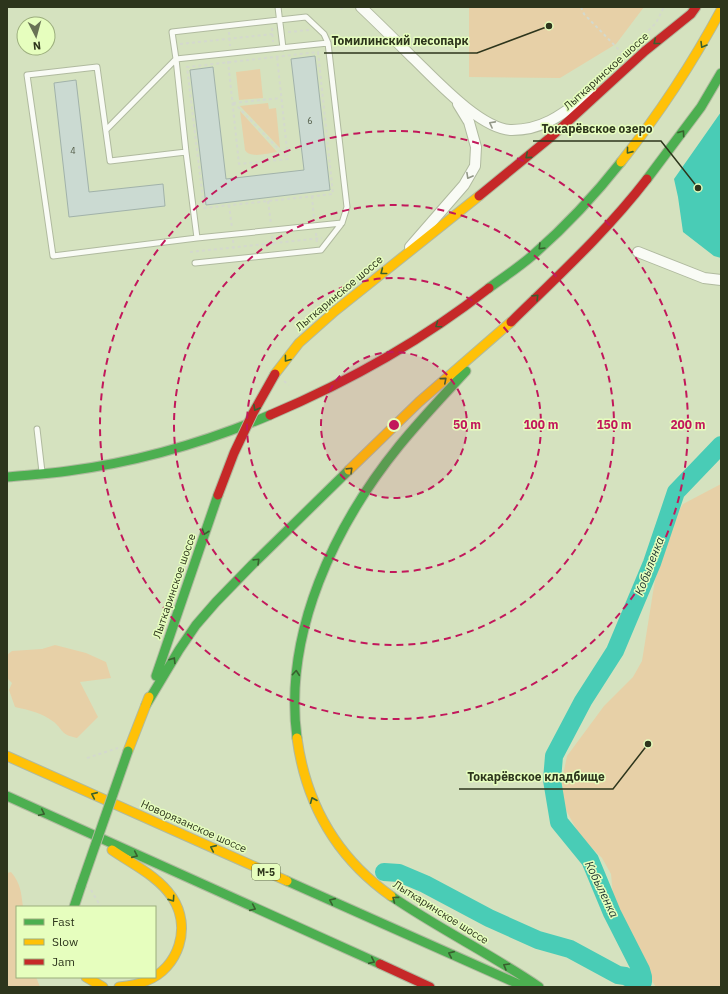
<svg xmlns="http://www.w3.org/2000/svg" width="728" height="994" font-family="'IBM Plex Sans',sans-serif">
<rect width="100%" height="100%" fill="#d5e2bf"/>
<path fill="#e7d0a7" d="M469,7H644L616,44L560,78L469,77Z
M260,69L263,98L239,100L236,72Z
M268,103L269,109L276,108L280,148L240,106Z
M240,111L277,152C268,153 250,159 245,150Z
M721,484V987H656L634,955L614,907L611,874L602,858L580,836L566,810L561,785L567,756L604,706L633,677L642,661L655,580L677,514L683,504Z
M55,645L86,653L106,662L111,678L80,682L98,717L77,738C60,734 65,732 54,722C42,713 29,710 15,707L9,690L12,683L7,678V655L12,651L42,649Z
M11,872C21,884 21,892 23,907H17V977H36L40,987H7V873Z"/>
<path fill="#49ccb6" d="M721,112V258L714,256L683,232L678,197L674,179Z"/>
<g fill="none" stroke-linecap="round" stroke-linejoin="round">
<path stroke="#49ccb6" stroke-width="18" d="M384,872L399,873L425,884L489,918L538,940L570,949L618,975L625,976L637,982H643V977L641,970L612,913L590,860L559,822L552,780L554,756L583,701L615,651L652,563L676,492L721,445"/>
</g>
<path fill="#cbdad2" stroke="#a1b2aa" d="M315,56L330,190L206,205L190,70L213,67L226,179L304,170L291,59Z
M76,80L89,192L163,184L165,206L69,217L54,83Z"/>
<g fill="none" stroke-linecap="round" stroke-linejoin="round">
<defs>
<path id="lane" d="M278,7L283,48
M106,130L176,59L186,152L110,161L97,67L27,75L53,256L197,238L342,223L347,207L328,43L324,34L306,17L172,32L176,59L328,43
M186,152L197,238
M195,263L321,250L342,223
M37,429L42,472"/>
<path id="street" d="M361,7C379,24 396,41 413,58C435,79 481,130 512,130C546,130 566,111 592,92
M410,247L464,185L475,166L476,147L469,122L458,104
M638,252L704,278L721,280"/>
<path id="fast" d="M647,179L701,107L721,73
M489,288C504,277 519,267 533,255C565,227 595,195 621,162
M7,477C27,475 48,474 68,471C137,462 206,442 270,415
M156,676L218,495
M146,705L179,650L196,625L216,602L252,565L349,470
M297,738C283,633 335,525 399,446C420,420 443,396 466,371
M7,796L380,964
M287,881L525,987
M391,896C439,929 491,954 539,987
M74,907L81,886"/>
<path id="slow" d="M621,162C659,114 692,64 721,10
M275,374L299,343L335,311L479,196
M349,470L419,402L511,322
M297,738C306,804 336,857 391,896
M128,751L149,697
M7,756L287,881
M112,850C132,864 158,876 172,897C192,927 179,968 146,981C137,985 128,986 119,987
M86,977L103,987"/>
<path id="jam" d="M479,196L551,137L645,51L691,14L696,7
M511,322C558,276 607,231 647,179
M270,415C348,382 423,340 489,288
M380,964L430,987"/>
</defs>
<use href="#lane" stroke="#b0ba9f" stroke-width="7"/>
<use href="#street" stroke="#b0ba9f" stroke-width="12"/>
<use href="#fast" stroke="#b0ba9f" stroke-width="11"/>
<use href="#slow" stroke="#b0ba9f" stroke-width="11"/>
<use href="#jam" stroke="#b0ba9f" stroke-width="11"/>
<path stroke="#d4d9cd" stroke-width="2" stroke-dasharray="3 3" stroke-linecap="butt" d="M340,7L344,10
M581,7L584,14L624,55
M272,28L273,42
M229,32L230,46
M288,32L309,30
M640,39L656,23L664,7
M180,44L273,34
M318,52L333,194L204,208L187,67Z
M228,61L239,164L288,159L277,57
M233,103L239,108L288,159
M233,103L281,98
M312,196L314,219
M268,201L271,224
M229,205L232,228
M316,233L317,245
M272,236L273,248
M233,240L234,252
M190,252L322,238
M284,381L289,385
M87,758L118,748
M91,890L101,907"/>
<use href="#lane" stroke="#f9fbf5" stroke-width="5"/>
<use href="#street" stroke="#f9fbf5" stroke-width="10"/>
<use href="#fast" stroke="#4caf50" stroke-width="9"/>
<use href="#slow" stroke="#ffc107" stroke-width="9"/>
<use href="#jam" stroke="#c62828" stroke-width="9"/>
<defs>
<path id="fast-bridge" d="M81,886L128,751"/>
<path id="jam-bridge" d="M218,495L234,453L253,413L275,374"/>
</defs>
<use href="#fast-bridge" stroke="#b0ba9f" stroke-width="11" stroke-linecap="butt"/>
<use href="#jam-bridge" stroke="#b0ba9f" stroke-width="11" stroke-linecap="butt"/>
<use href="#fast-bridge" stroke="#4caf50" stroke-width="9"/>
<use href="#jam-bridge" stroke="#c62828" stroke-width="9"/>
</g>
<defs><path id="oneway-chevron" d="M-2-3.5L2.5 0L-2 3.5" fill="none" stroke-width="1.6" stroke-linecap="round" stroke-linejoin="round"/></defs>
<g stroke="#38602e">
<use href="#oneway-chevron" transform="translate(656 42) rotate(141)"/>
<use href="#oneway-chevron" transform="translate(703 45) rotate(121)"/>
<use href="#oneway-chevron" transform="translate(682 133) rotate(-54)"/>
<use href="#oneway-chevron" transform="translate(629 151) rotate(129)"/>
<use href="#oneway-chevron" transform="translate(528 156) rotate(140)"/>
<use href="#oneway-chevron" transform="translate(541 247) rotate(135)"/>
<use href="#oneway-chevron" transform="translate(383 272) rotate(142)"/>
<use href="#oneway-chevron" transform="translate(536 297) rotate(-44)"/>
<use href="#oneway-chevron" transform="translate(438 325) rotate(145)"/>
<use href="#oneway-chevron" transform="translate(287 359) rotate(127)"/>
<use href="#oneway-chevron" transform="translate(444 380) rotate(-41)"/>
<use href="#oneway-chevron" transform="translate(256 408) rotate(119)"/>
<use href="#oneway-chevron" transform="translate(350 470) rotate(-44)"/>
<use href="#oneway-chevron" transform="translate(205 532) rotate(109)"/>
<use href="#oneway-chevron" transform="translate(257 561) rotate(-44)"/>
<use href="#oneway-chevron" transform="translate(173 660) rotate(-58)"/>
<use href="#oneway-chevron" transform="translate(296 673) rotate(-85)"/>
<use href="#oneway-chevron" transform="translate(94 795) rotate(-156)"/>
<use href="#oneway-chevron" transform="translate(313 800) rotate(-113)"/>
<use href="#oneway-chevron" transform="translate(42 813) rotate(25)"/>
<use href="#oneway-chevron" transform="translate(213 848) rotate(-156)"/>
<use href="#oneway-chevron" transform="translate(135 855) rotate(24)"/>
<use href="#oneway-chevron" transform="translate(172 899) rotate(55)"/>
<use href="#oneway-chevron" transform="translate(395 899) rotate(-143)"/>
<use href="#oneway-chevron" transform="translate(332 901) rotate(-156)"/>
<use href="#oneway-chevron" transform="translate(253 908) rotate(24)"/>
<use href="#oneway-chevron" transform="translate(451 954) rotate(-156)"/>
<use href="#oneway-chevron" transform="translate(372 961) rotate(24)"/>
<use href="#oneway-chevron" transform="translate(506 966) rotate(-150)"/>
</g>
<g stroke="#939888">
<use href="#oneway-chevron" transform="translate(492 124) rotate(-152)"/>
<use href="#oneway-chevron" transform="translate(469 176) rotate(119)"/>
</g>
<circle cx="394" cy="425" r="73" fill="#c2185b" fill-opacity=".12"/>
<g fill="none" stroke="#c2185b" stroke-width="2" stroke-dasharray="7 5">
<circle cx="394" cy="425" r="73"/>
<circle cx="394" cy="425" r="147"/>
<circle cx="394" cy="425" r="220"/>
<circle cx="394" cy="425" r="294"/>
</g>
<g text-anchor="middle" dominant-baseline="central" stroke-width="3" stroke-linejoin="round" paint-order="stroke">
<g font-size="9" fill="#545e4a">
<text x="310" y="120">6</text>
<text x="73" y="150">4</text>
</g>
<rect fill="#e6febe" stroke="#64714d" stroke-width="1" x="252" y="864" width="28" height="16" rx="3"/>
<g font-size="10" font-weight="bold" fill="#2d351c">
<text x="266" y="872">М-5</text>
</g>
<g font-size="11" fill="#2d351c" stroke="#e6febe">
<text transform="translate(606 71) rotate(-42)">Лыткаринское шоссе</text>
<text transform="translate(339 293) rotate(-40)">Лыткаринское шоссе</text>
<text transform="translate(174 586) rotate(-71)">Лыткаринское шоссе</text>
<text transform="translate(194 826) rotate(24)">Новорязанское шоссе</text>
<text transform="translate(441 912) rotate(32)">Лыткаринское шоссе</text>
</g>
<g font-size="12" font-style="italic" fill="#1c3531" stroke="#e6febe">
<text transform="translate(649 566) rotate(-69)">Кобыленка</text>
<text transform="translate(602 889) rotate(64)">Кобыленка</text>
</g>
</g>
<circle cx="394" cy="425" r="6" fill="#c2185b" stroke="#e6febe" stroke-width="2"/>
<g font-size="12" text-anchor="middle" font-weight="bold" fill="#c2185b" stroke="#e6febe" stroke-width="3" stroke-linejoin="round" paint-order="stroke">
<text x="467" y="429">50 m</text>
<text x="541" y="429">100 m</text>
<text x="614" y="429">150 m</text>
<text x="688" y="429">200 m</text>
</g>
<path fill="none" stroke="#2d351c" stroke-width="1.5" d="M549 26L477 53H324M698 188L661 141H533M648 744L613 789H459"/>
<g fill="#2d351c" stroke="#e6febe" stroke-width="1.5">
<circle cx="549" cy="26" r="4"/>
<circle cx="698" cy="188" r="4"/>
<circle cx="648" cy="744" r="4"/>
</g>
<g font-size="12" text-anchor="middle" font-weight="bold" fill="#2d351c" stroke="#e6febe" stroke-width="3" stroke-linejoin="round" paint-order="stroke">
<text x="400" y="45">Томилинский лесопарк</text>
<text x="597" y="133">Токарёвское озеро</text>
<text x="536" y="781">Токарёвское кладбище</text>
</g>
<rect width="728" height="994" fill="none" stroke="#2d351c" stroke-width="16"/>
<rect x="16" y="906" width="140" height="72" fill="#e6febe" stroke="#9cae7d"/>
<rect x="24" y="919" width="20" height="6" fill="#4caf50" stroke="#9cae7d"/>
<text x="52" y="926" font-size="12" fill="#2d351c">Fast</text>
<rect x="24" y="939" width="20" height="6" fill="#ffc107" stroke="#9cae7d"/>
<text x="52" y="946" font-size="12" fill="#2d351c">Slow</text>
<rect x="24" y="959" width="20" height="6" fill="#c62828" stroke="#9cae7d"/>
<text x="52" y="966" font-size="12" fill="#2d351c">Jam</text>
<g transform="translate(36 36) rotate(174)"><circle r="19" fill="#e6febe" stroke="#9cae7d"/>
<path d="M0-3L7 15L0 10L-7 15Z" fill="#687255"/>
<text y="-6" font-size="11" font-weight="bold" text-anchor="middle" fill="#2d351c">N</text>
</g>
</svg>
